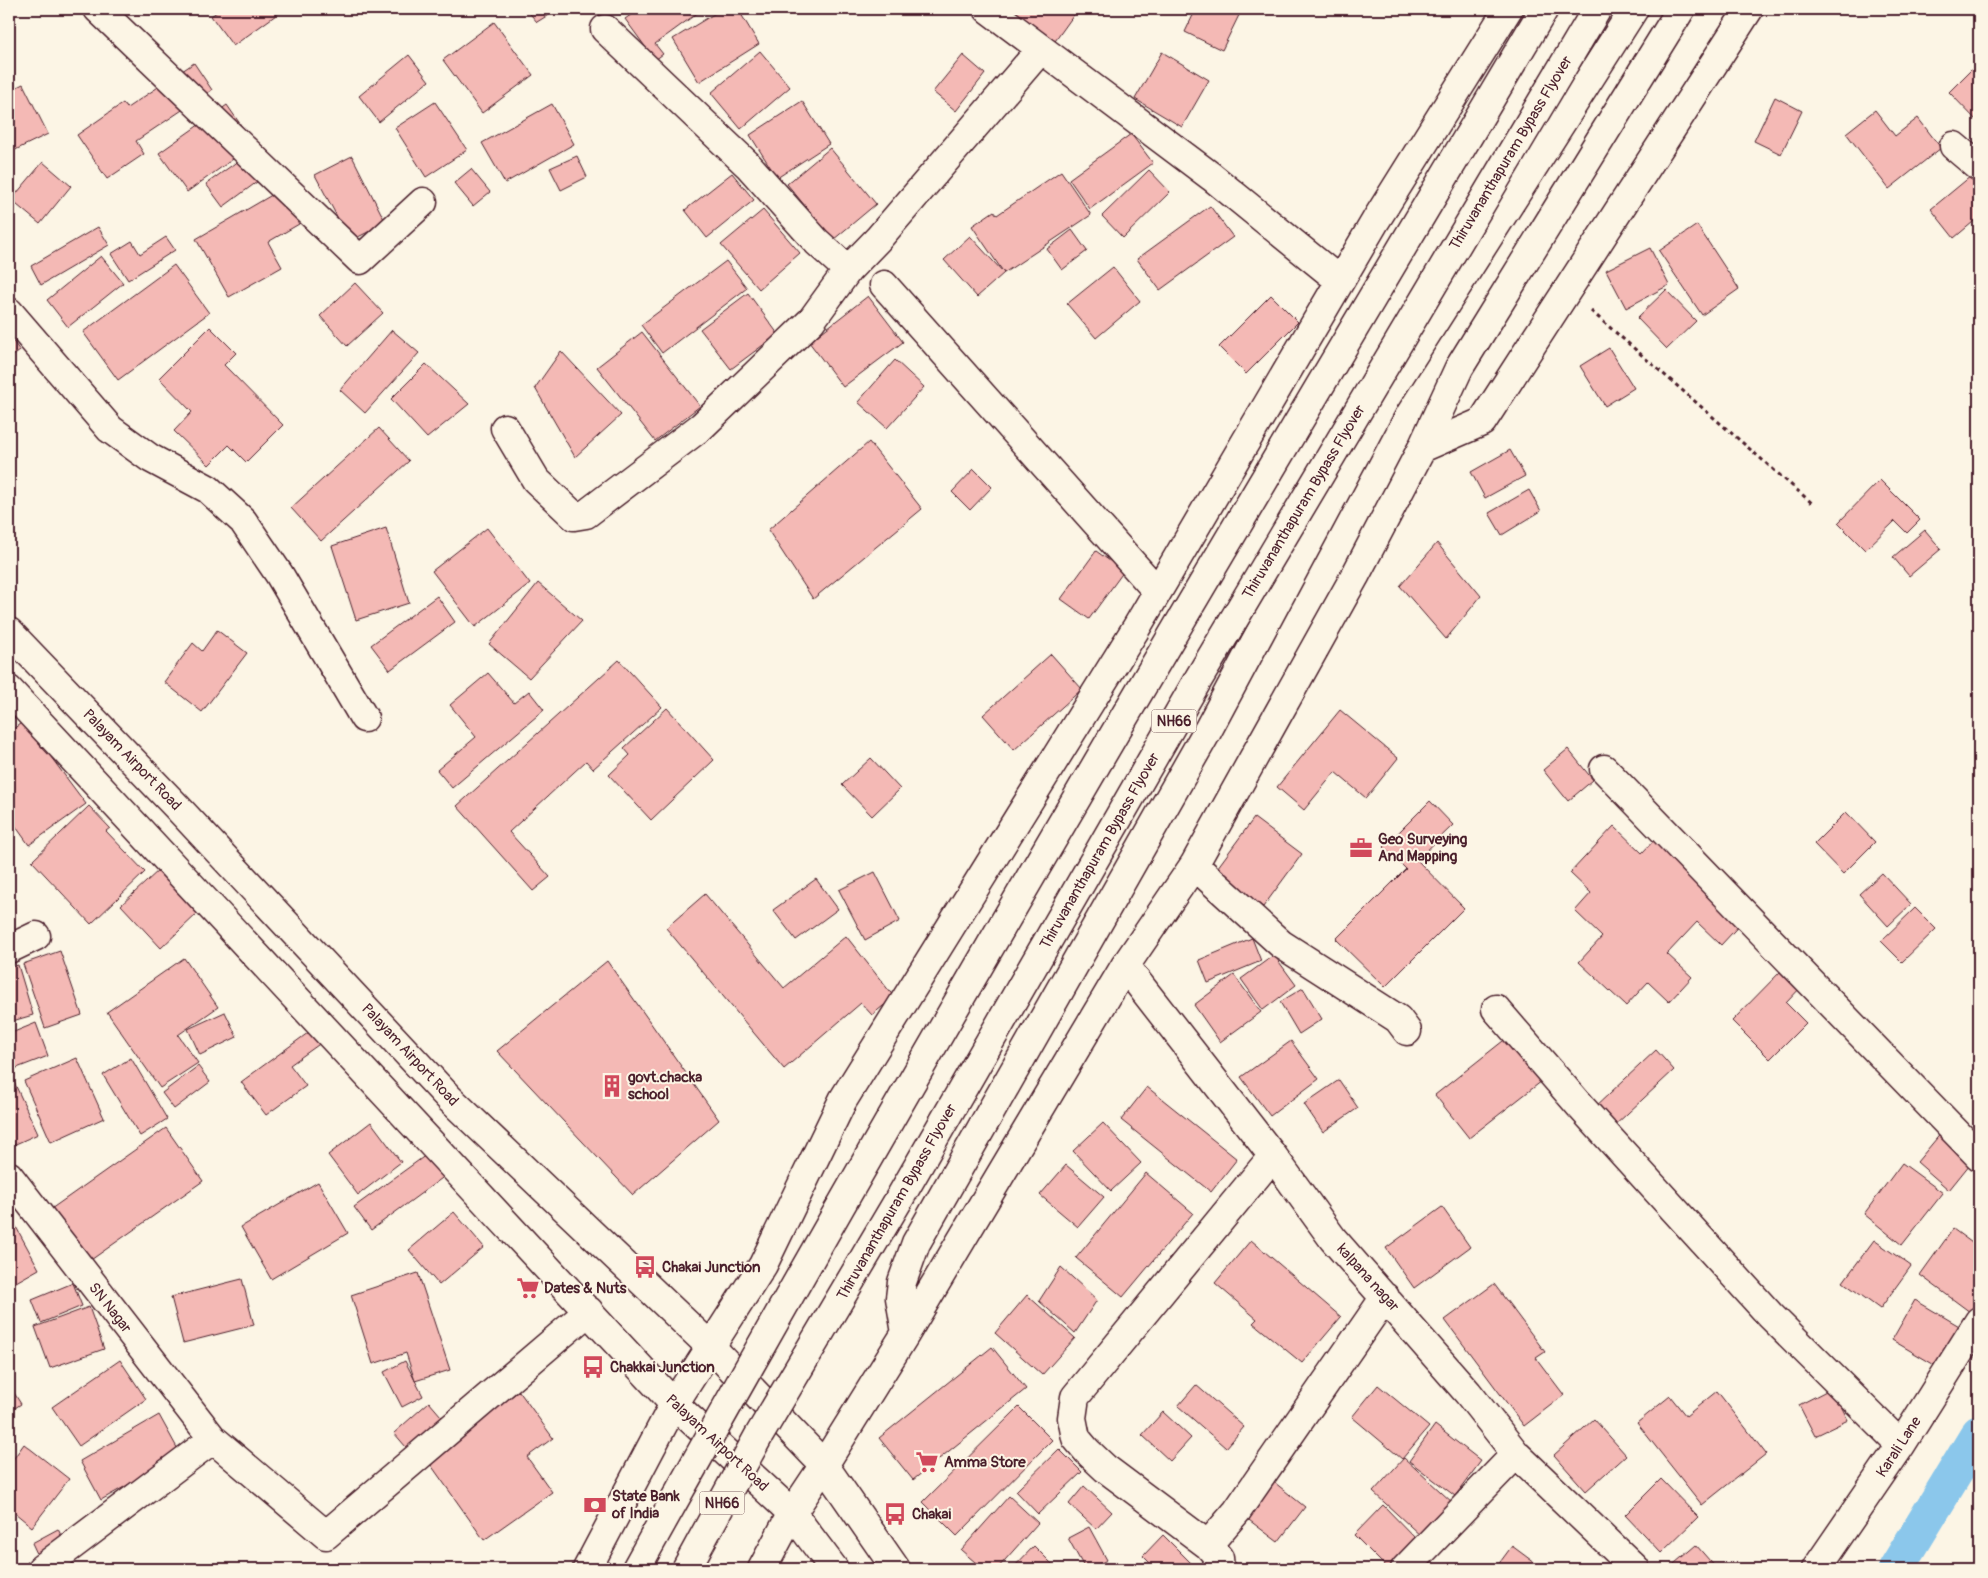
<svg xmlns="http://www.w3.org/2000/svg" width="1988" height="1578" font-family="Pangolin,sans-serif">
<rect width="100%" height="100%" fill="#fcf5e5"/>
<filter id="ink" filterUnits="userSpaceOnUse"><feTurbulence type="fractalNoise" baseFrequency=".02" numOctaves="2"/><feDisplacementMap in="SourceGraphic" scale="10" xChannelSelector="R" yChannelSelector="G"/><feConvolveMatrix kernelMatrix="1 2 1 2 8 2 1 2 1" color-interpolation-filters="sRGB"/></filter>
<g filter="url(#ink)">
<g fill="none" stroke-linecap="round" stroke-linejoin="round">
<path stroke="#8bc7eb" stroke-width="36" d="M1896,1569L1979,1433"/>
</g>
<path fill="#f4b9b5" stroke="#4a1f2b" d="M221,9H282L283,10L233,46L211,16Z
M526,9H558L537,22Z
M639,9H703L655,44L663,54L655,60L625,19Z
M722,9H738L759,44L699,82L673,39Z
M1005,9H1078L1053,44Z
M1195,9H1242L1222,50L1185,32L1196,9Z
M494,22L533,75L482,113L443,60Z
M760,51L790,87L741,129L711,93Z
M1162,52L1209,80L1182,127L1135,99Z
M409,55L429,81L379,122L359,96Z
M963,55L985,74L956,111L933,92Z
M1979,62V123L1949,92Z
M194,63L212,90L136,141L144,154L107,179L77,135L123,103L127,108Z
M23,84L48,134L9,153V91Z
M1775,97L1802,111L1781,154L1754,141Z
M802,101L829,144L777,178L750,135Z
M435,102L467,150L426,177L395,128Z
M552,104L574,144L505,183L482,143Z
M227,105L254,144L187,192L159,153Z
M1875,110L1895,136L1918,118L1941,148L1889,189L1846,133Z
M1131,134L1153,163L1090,209L1069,179Z
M830,148L876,204L833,240L787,184Z
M245,156L261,179L223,207L206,184Z
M352,156L386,223L350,241L315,175Z
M577,156L587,177L561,190L550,168Z
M43,162L71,186L40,224L11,200Z
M471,169L490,192L473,206L454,183Z
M1149,170L1170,192L1123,238L1102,216Z
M1061,171L1091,215L1004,273L972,226L994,211L997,215Z
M732,173L754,200L707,238L685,210Z
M1971,176L1979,186V217L1954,238L1931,209Z
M289,185V207L299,224L268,242L282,267L229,297L196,239Z
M1210,206L1233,237L1160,290L1137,259Z
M763,210L800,253L759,289L721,245Z
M1697,225L1739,289L1702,315L1659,251Z
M98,227L109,245L41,285L31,266Z
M1072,230L1087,251L1062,270L1047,249Z
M970,236L1004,273L977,297L944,260Z
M166,237L175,250L128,280L111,254L132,241L140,254Z
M1650,248L1669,285L1626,308L1606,270Z
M101,256L123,283L68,327L47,300Z
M726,261L747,288L662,353L641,325Z
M174,265L209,313L118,380L83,332Z
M1113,267L1140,301L1096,338L1067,304Z
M355,283L383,313L347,346L320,316Z
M1666,290L1696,321L1667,349L1637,318Z
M748,293L778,334L731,369L700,329Z
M1271,295L1298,322L1246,374L1219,347Z
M868,296L903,342L843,387L809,342Z
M210,327L236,353L224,365L283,425L246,462L229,445L209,465L174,431L192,412L159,378Z
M392,330L419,353L365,413L340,390Z
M642,332L700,406L655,441L597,367Z
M9,336L20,351L9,359Z
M1609,348L1634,388L1605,406L1580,366Z
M561,351L621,415L575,457L535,388Z
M895,360L924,387L887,428L858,402Z
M426,364L469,404L427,438L391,399Z
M379,428L409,461L321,541L291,508Z
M869,442L922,509L813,599L768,530Z
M1510,450L1525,476L1485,498L1471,472Z
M974,469L992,487L970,510L952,492Z
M1880,480L1920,520L1907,533L1895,521L1865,550L1838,523Z
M1529,490L1541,511L1502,535L1489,513Z
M386,528L409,603L356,620L332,546Z
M487,528L530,584L475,627L432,571Z
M1925,530L1941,549L1909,576L1893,557Z
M1437,543L1481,596L1446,639L1400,586Z
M1096,551L1124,571L1089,619L1061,599Z
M538,583L582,621L529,678L489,644Z
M437,596L455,622L390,670L371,645Z
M217,630L247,653L202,712L164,682L193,643L202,651Z
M1051,654L1082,689L1014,750L983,715Z
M619,660L662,707L593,769L586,761L509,832L550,877L533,891L457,806Z
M488,673L514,703L529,691L544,710L452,788L437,770L476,737L450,705Z
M667,708L714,760L651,820L609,775L630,755L624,748Z
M1340,710L1398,758L1366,798L1335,772L1304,810L1277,787Z
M24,721L86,804L29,845L9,817V732Z
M1568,749L1593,780L1568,801L1543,770Z
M871,758L900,789L872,816L842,785Z
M1430,801L1453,825L1417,860L1464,908L1385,987L1336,939L1406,869L1384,847Z
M89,806L110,828L106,831L145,872L91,924L32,861Z
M1846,812L1875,842L1843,874L1814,844Z
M1254,818L1302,854L1263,907L1215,871Z
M1614,826L1642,853L1658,836L1745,919L1721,945L1697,922L1667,954L1692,977L1669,1002L1648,982L1626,1006L1579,962L1602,937L1575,911L1591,893L1570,873Z
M159,870L198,913L161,948L121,905Z
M875,872L900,921L865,940L839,890Z
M1882,873L1911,904L1888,926L1859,894Z
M816,879L838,909L796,940L773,910Z
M705,894L784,988L846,936L894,997L872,1015L861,1003L784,1069L666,928Z
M1915,908L1936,929L1902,962L1881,941Z
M1252,938L1261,961L1208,983L1199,960Z
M60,951L82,1015L45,1028L23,964Z
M1274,955L1296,985L1263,1010L1241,979Z
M184,958L218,1007L178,1035L198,1063L160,1088L107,1012Z
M607,961L719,1120L633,1195L497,1051Z
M18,965L33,1015L9,1022V968Z
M1785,967L1803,985L1786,1003L1806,1023L1770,1059L1732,1021Z
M1234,975L1261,1012L1220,1042L1194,1005Z
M1303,988L1322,1019L1299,1034L1280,1002Z
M225,1012L237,1037L200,1055L188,1029Z
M36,1023L48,1056L9,1071V1034Z
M316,1027L325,1040L290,1065L306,1086L266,1115L241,1082Z
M1508,1037L1542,1081L1469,1138L1435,1095Z
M1291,1041L1319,1079L1270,1116L1241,1077Z
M1656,1050L1674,1070L1612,1128L1594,1108Z
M77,1058L104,1118L51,1142L24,1081Z
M131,1058L167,1119L140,1136L103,1075Z
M198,1066L210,1082L174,1109L162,1093Z
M1339,1080L1358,1108L1323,1132L1304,1104Z
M14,1082L38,1134L9,1147V1085Z
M1147,1087L1237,1159L1211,1192L1121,1120Z
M371,1122L401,1162L358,1195L328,1155Z
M1103,1123L1141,1163L1111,1191L1073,1151Z
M166,1128L203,1181L88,1262L51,1209Z
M1942,1132L1974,1159L1949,1190L1917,1162Z
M433,1150L449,1173L371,1230L354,1207Z
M1902,1163L1943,1193L1902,1245L1864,1214Z
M1066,1165L1104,1197L1078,1227L1040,1195Z
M1146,1173L1193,1213L1123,1297L1076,1258Z
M318,1182L348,1233L271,1279L241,1227Z
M1442,1207L1470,1247L1414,1288L1386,1248Z
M454,1212L484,1247L439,1285L409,1250Z
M9,1214L39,1269L9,1286Z
M1953,1229L1979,1248V1300L1970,1312L1920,1275Z
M1251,1240L1341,1317L1302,1363L1253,1323L1257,1319L1215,1283Z
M1874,1240L1911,1266L1880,1309L1843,1282Z
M1061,1267L1097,1300L1075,1333L1039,1301Z
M418,1273L450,1370L415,1381L406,1353L373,1364L351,1295Z
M242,1279L254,1325L183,1343L171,1297Z
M73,1283L82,1306L41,1323L32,1300Z
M1494,1284L1545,1352L1536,1358L1564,1395L1524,1426L1445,1320Z
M1027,1295L1075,1338L1042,1375L995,1333Z
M1915,1300L1966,1330L1943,1370L1892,1340Z
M89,1307L104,1349L50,1368L35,1327Z
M992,1347L1026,1389L913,1480L879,1438Z
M120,1360L146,1399L79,1446L52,1407Z
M405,1361L423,1396L402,1407L384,1372Z
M9,1385L21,1404L9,1412Z
M1196,1385L1244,1427L1226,1448L1178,1406Z
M1378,1385L1429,1427L1402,1459L1352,1417Z
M1832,1388L1848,1420L1815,1436L1799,1405Z
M519,1391L553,1438L527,1457L552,1492L484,1540L426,1458Z
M1717,1391L1766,1454L1702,1505L1637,1423L1670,1396L1686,1416Z
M429,1402L447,1423L412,1454L394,1433Z
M1019,1407L1052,1440L957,1536L923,1502Z
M1163,1412L1191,1438L1170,1461L1142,1435Z
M159,1415L181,1455L101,1500L80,1461Z
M1594,1419L1626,1455L1586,1491L1554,1455Z
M1435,1425L1481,1461L1455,1496L1409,1461Z
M24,1444L69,1479L32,1527L9,1508V1465Z
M1059,1449L1082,1472L1038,1514L1016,1491Z
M1404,1458L1453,1503L1422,1537L1373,1492Z
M1269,1478L1305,1507L1278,1542L1241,1514Z
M1661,1479L1698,1517L1661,1553L1625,1515Z
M1084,1486L1112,1512L1096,1529L1069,1504Z
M1009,1496L1038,1523L997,1569H983L961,1550Z
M1383,1505L1417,1540L1388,1569L1354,1535Z
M1089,1527L1107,1560L1089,1569H1085L1068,1538Z
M58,1529L66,1546L40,1560L32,1543Z
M1163,1535L1192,1564L1187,1569H1150L1153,1566L1143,1556Z
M1696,1545L1717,1569H1668Z
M1034,1546L1057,1569H1012Z
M1512,1546L1543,1569H1495Z"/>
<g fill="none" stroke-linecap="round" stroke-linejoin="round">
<defs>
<path id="minor" d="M98,9L360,260L423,202
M988,9L1212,177L1340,281
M1954,146L1979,167
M848,270L878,239L1041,49
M884,285L1157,591
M9,312L110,429L150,458L208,489L243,521L279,574L364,718
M505,428L536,480L574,516L586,514L702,426L811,321L848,270L817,242L748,165L605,29
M1422,448L1482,422L1749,9
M1604,769L1979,1156
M1194,865L1281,944L1398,1019L1407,1031
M9,949L36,936
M1125,966L1273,1156L1333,1239L1468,1393L1516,1454L1635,1568L1634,1569
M1496,1009L1580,1106L1770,1315L1901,1445
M1273,1156L1075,1397L1072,1418L1076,1438L1087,1451L1105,1468L1208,1545L1237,1511L1385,1297
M9,1176L213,1439L326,1535L589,1311
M906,1333L900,1298L902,1282L916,1243L1208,730L1385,399L1634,9
M792,1513L824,1465L906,1333L1125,966L1194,865L1355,576L1422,448L1459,368L1681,9
M1208,1545L1219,1558L1220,1569
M41,1569L213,1439
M587,1569L674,1404L763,1265L843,1100L1135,630L1376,220L1508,9
M1405,1569L1516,1454
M1816,1569L1901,1445L1979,1321"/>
<path id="major" d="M9,632L177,807L450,1099L711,1347L824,1465L896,1569
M9,690L674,1404L792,1513L834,1569"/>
<path id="highway" d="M762,1569L792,1513"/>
</defs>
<use href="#minor" stroke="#4a1f2b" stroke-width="31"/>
<use href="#major" stroke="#4a1f2b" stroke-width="31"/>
<use href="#highway" stroke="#4a1f2b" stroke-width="31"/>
<path stroke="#4a1f2b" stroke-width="3" stroke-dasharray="4 4" stroke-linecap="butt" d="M1591,311L1813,504"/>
<use href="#minor" stroke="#fcf5e5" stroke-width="28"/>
<use href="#major" stroke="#fcf5e5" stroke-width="28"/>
<use href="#highway" stroke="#fcf5e5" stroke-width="28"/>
<defs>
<path id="highway-bridge" d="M636,1569C928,1043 1236,526 1544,9
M686,1569L758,1437L898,1201L1199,678L1597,9"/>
</defs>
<use href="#highway-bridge" stroke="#4a1f2b" stroke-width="31" stroke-linecap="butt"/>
<use href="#highway-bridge" stroke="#fcf5e5" stroke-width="28"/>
</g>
</g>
<defs>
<symbol id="office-bare" viewBox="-9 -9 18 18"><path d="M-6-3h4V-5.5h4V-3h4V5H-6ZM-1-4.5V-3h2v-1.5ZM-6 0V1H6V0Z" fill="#d1495b" stroke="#fcf5e5" stroke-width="2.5" paint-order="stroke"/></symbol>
<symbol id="building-bare" viewBox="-9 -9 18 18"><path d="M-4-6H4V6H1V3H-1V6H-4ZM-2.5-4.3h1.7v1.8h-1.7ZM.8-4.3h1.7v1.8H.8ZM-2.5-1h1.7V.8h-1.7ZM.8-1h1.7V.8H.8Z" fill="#d1495b" stroke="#fcf5e5" stroke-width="2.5" paint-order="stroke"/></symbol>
<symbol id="bus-bare" viewBox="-9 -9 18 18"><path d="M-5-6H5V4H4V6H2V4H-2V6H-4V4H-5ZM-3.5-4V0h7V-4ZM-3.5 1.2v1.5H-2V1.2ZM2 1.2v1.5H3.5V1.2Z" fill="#d1495b" stroke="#fcf5e5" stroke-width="2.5" paint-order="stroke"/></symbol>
<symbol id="supermarket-bare" viewBox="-9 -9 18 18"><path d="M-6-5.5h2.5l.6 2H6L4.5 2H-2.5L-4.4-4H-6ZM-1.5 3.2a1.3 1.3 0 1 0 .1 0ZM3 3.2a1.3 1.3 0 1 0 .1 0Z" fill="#d1495b" stroke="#fcf5e5" stroke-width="2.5" paint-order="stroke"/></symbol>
<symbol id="bank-bare" viewBox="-9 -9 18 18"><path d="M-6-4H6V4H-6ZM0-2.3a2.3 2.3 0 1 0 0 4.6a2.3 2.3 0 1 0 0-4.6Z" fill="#d1495b" stroke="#fcf5e5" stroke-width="2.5" paint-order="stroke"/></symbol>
</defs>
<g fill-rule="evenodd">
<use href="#office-bare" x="1345" y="832" width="32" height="32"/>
<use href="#building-bare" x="596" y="1070" width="32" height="32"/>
<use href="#bus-bare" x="629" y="1251" width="32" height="32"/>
<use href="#supermarket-bare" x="512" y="1272" width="32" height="32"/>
<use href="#bus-bare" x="577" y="1351" width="32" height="32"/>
<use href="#supermarket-bare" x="911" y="1446" width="32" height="32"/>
<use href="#bank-bare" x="579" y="1489" width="32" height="32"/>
<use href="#bus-bare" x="879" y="1498" width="32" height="32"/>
</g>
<g text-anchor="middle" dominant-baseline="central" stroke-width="4" stroke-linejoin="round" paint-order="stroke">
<g fill="#fcf5e5" stroke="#7f5f63" stroke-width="1">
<rect x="1151.5" y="709.5" width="45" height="23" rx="4"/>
<rect x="699.5" y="1491.5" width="45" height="23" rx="4"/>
</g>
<g font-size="14" font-weight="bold" fill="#4a1f2b">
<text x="1174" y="721">NH66</text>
<text x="722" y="1503">NH66</text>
</g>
<g font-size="15" fill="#4a1f2b" stroke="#fcf5e5">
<text transform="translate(1511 153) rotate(-59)">Thiruvananthapuram Bypass Flyover</text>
<text transform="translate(1304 502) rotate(-59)">Thiruvananthapuram Bypass Flyover</text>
<text transform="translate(132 760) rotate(46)">Palayam Airport Road</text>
<text transform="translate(1100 851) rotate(-60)">Thiruvananthapuram Bypass Flyover</text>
<text transform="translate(410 1055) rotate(47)">Palayam Airport Road</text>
<text transform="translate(897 1202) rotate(-60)">Thiruvananthapuram Bypass Flyover</text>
<text transform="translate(1368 1278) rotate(48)">kalpana nagar</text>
<text transform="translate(110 1308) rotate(52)">SN Nagar</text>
<text transform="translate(717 1443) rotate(43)">Palayam Airport Road</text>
<text transform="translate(1899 1447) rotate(-57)">Karali Lane</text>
</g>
<g font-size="15" font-weight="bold" fill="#4a1f2b" stroke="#fcf5e5" text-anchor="start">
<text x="1378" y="839">Geo Surveying<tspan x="1378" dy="17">And Mapping</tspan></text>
<text x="628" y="1077">govt.chacka<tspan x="628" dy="17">school</tspan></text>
<text x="662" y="1267">Chakai Junction</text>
<text x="544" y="1288">Dates &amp; Nuts</text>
<text x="610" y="1367">Chakkai Junction</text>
<text x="944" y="1462">Amma Store</text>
<text x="612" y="1496">State Bank<tspan x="612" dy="17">of India</tspan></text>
<text x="912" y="1514">Chakai</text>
</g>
</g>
<rect width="1988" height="1578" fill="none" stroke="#fcf5e5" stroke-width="30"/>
<rect x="15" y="15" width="1958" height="1548" fill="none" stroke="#4a1f2b" stroke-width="2" filter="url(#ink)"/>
</svg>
